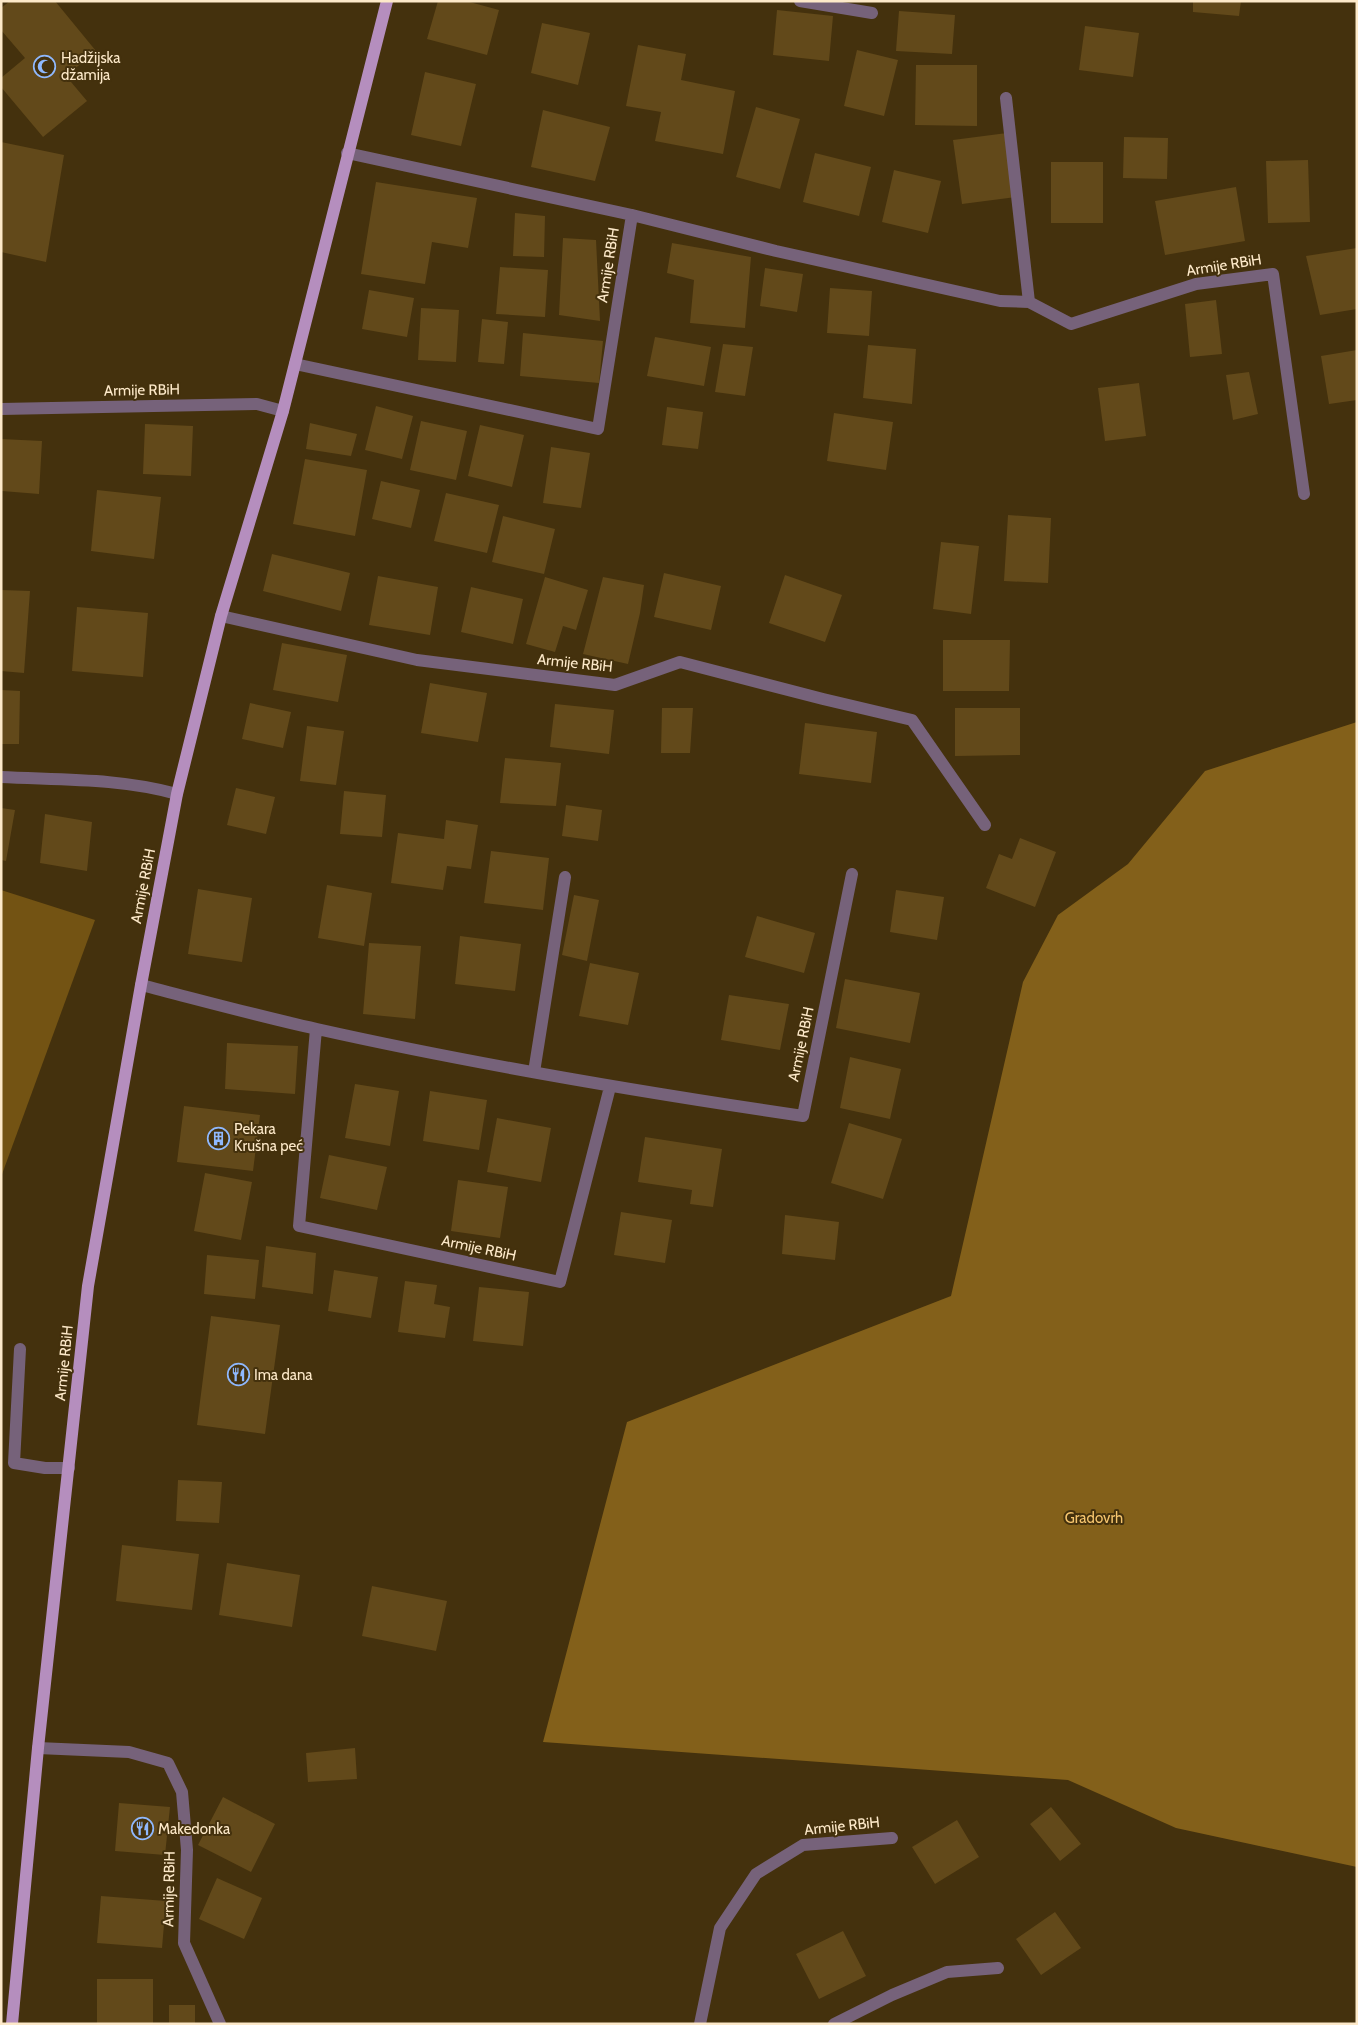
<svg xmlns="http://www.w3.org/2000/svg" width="1358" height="2025" font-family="Cabin,sans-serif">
<rect width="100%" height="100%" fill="#44310d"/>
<path fill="#735313" d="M1,890L95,920L1,1177Z"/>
<path fill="#83601a" d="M1357,722V1867L1176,1828L1068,1780L543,1742L627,1422L951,1296L1023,982L1058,915L1128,864L1205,771Z"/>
<path fill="#62491a" d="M10,1H55L96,51L66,76L87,101L43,137L1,87V78L25,58L1,30V8Z
M438,1H466L499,10L487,55L427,39Z
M1193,1H1241L1239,16L1193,12Z
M777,10L833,16L829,61L773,55Z
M899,11L955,15L952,54L896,51Z
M542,23L590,33L578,85L531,73Z
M1085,26L1139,33L1133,77L1079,70Z
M638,45L686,54L681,80L735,91L723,154L655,141L661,112L626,106Z
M857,50L898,60L884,116L844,106Z
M916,65H977V126L915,125Z
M425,72L476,84L461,146L411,135Z
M756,107L800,119L780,189L736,177Z
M543,110L610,127L595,181L531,167Z
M1007,133L1016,197L962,204L953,140Z
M1124,137L1168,138L1167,179L1123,178Z
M1,142L64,155L46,262L1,252Z
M815,153L871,167L859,216L803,202Z
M1308,160L1310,222L1268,223L1266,161Z
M1051,162H1103V223H1051Z
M894,170L941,181L928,233L882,222Z
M376,182L477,198L468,248L432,242L425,284L361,274Z
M1236,187L1245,241L1165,255L1155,201Z
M515,213L545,216L544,257L513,256Z
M563,238L596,240L600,321L559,315Z
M672,243L751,257L745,328L690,323L694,280L667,273Z
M1357,248V309L1320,315L1306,256Z
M500,267L548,270L545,317L496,314Z
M765,268L803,274L797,312L760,306Z
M830,288L872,291L869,336L827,333Z
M369,290L414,298L407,337L362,329Z
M1216,300L1222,354L1190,357L1185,304Z
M421,308L459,310L456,362L418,360Z
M482,319L508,322L504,364L478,362Z
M523,333L603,341L599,383L520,376Z
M655,337L711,347L704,386L647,376Z
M723,344L753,347L745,396L715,392Z
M868,345L916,349L912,404L863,398Z
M1357,350V400L1329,404L1321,356Z
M1249,372L1258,414L1233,420L1226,375Z
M1139,383L1146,436L1105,441L1098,388Z
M376,406L413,416L402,459L365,450Z
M667,407L703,412L698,449L662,445Z
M834,413L893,422L886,470L827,461Z
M421,421L467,431L456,480L410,470Z
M310,423L357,434L351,456L306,449Z
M145,424L193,426L191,476L143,474Z
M480,425L524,435L512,487L468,476Z
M1,439L42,441L39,494L2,491Z
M551,447L590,453L581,508L543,503Z
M305,459L367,470L355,536L293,524Z
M381,481L420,490L411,528L372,519Z
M97,490L161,497L154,559L91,551Z
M446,493L499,505L487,553L434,541Z
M1008,515L1051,518L1048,583L1004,581Z
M503,516L555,529L544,574L492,562Z
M941,542L979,546L971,614L933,609Z
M272,554L350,573L341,611L263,591Z
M664,573L721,586L711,630L654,617Z
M785,575L842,595L825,642L769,623Z
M378,576L438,587L430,635L369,625Z
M545,577L588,590L576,630L563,626L555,652L526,644Z
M603,577L644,585L640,613L628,664L583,654Z
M471,587L523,599L513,644L461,632Z
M1,590L30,591L24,673L1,671Z
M77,607L148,613L143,677L72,671Z
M943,640H1010L1009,691H943Z
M282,643L347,655L338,702L273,690Z
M430,683L487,693L478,742L421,733Z
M1,690L20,691L19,744H1Z
M250,703L291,712L283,748L242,739Z
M555,704L614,710L609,754L550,747Z
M662,708H693L690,753H661Z
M955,708H1020V755L955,756Z
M805,723L877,732L871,783L799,774Z
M307,726L344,731L336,785L300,781Z
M505,758L561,763L556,806L500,803Z
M236,788L275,797L266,834L227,825Z
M344,791L386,795L382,837L340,834Z
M566,805L602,810L598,841L562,836Z
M1,808L15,810L6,861L1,860Z
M45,814L92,822L87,871L40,863Z
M446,820L478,825L471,869L447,866L443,890L391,883L398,833L444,839Z
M1020,838L1056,852L1035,907L986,888L999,854L1012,859Z
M491,851L549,858L543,910L484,903Z
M327,885L372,893L364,946L318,938Z
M198,889L252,898L242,962L188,954Z
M896,890L944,897L937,940L890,932Z
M574,895L599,900L587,961L562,955Z
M757,916L815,933L804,973L745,957Z
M460,936L521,944L515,991L455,984Z
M369,943L421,946L415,1019L363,1014Z
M590,963L639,973L628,1025L579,1016Z
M845,979L920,993L910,1043L836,1028Z
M729,995L789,1004L780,1050L721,1040Z
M227,1043L298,1046L295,1094L225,1089Z
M850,1057L901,1069L890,1119L840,1108Z
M355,1084L399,1091L390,1146L345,1138Z
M430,1091L487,1100L479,1150L423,1141Z
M184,1106L260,1115L253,1171L177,1162Z
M497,1118L551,1128L541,1182L487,1172Z
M849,1123L902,1139L883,1199L831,1183Z
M645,1137L722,1149L713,1207L690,1204L692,1190L638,1182Z
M329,1155L387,1167L377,1210L320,1198Z
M205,1173L252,1182L241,1240L194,1231Z
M458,1180L508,1187L500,1238L451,1231Z
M621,1212L672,1220L665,1263L614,1255Z
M785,1215L839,1222L835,1260L782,1254Z
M266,1246L316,1253L313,1294L262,1287Z
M207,1255L259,1260L255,1299L204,1294Z
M334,1270L378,1277L371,1318L328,1311Z
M405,1281L437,1285L434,1304L450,1307L445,1338L398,1332Z
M479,1287L529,1292L523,1346L473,1341Z
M211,1316L280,1325L265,1434L197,1425Z
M178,1480L222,1482L219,1523L176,1521Z
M122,1545L199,1554L192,1610L116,1601Z
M227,1563L300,1575L292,1627L219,1615Z
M372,1586L447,1601L436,1651L362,1636Z
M355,1748L357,1779L308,1782L306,1753Z
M223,1797L275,1824L251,1872L198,1845Z
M119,1803L170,1807L165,1855L115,1851Z
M1051,1807L1081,1844L1060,1861L1030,1824Z
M957,1820L979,1857L935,1884L912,1847Z
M217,1878L262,1898L244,1939L199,1919Z
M101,1896L166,1901L162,1948L97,1943Z
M1055,1912L1081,1948L1041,1975L1016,1939Z
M843,1931L866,1976L819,1999L796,1954Z
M97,1979H153V2024H97Z
M169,2005H195V2024H169Z"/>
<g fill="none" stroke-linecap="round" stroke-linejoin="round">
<path stroke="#76627a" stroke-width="12" d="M800,1L872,13
M1006,98L1029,302
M347,153L632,215L776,251L1000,301L1029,302L1071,324L1196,284L1273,274L1304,494
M295,364L598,429L632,215
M1,409L257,404L283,411
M221,616L417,660L615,685L680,662L823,699L912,720L985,825
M1,777C60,780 120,778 177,794
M141,985C200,1000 258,1016 317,1029C478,1065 640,1092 803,1116L852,874
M316,1029L299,1226L560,1282L610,1087
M534,1072L565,877
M20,1349L14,1463L45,1468H69
M38,1748L129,1752L168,1763L182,1792L187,1850L184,1943L220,2024
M700,2024L720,1928L756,1874L803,1845L892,1838
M834,2024L892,1995L947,1972L998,1968"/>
<path stroke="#b58ebe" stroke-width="12" d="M12,2024L38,1748L88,1286L141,985L177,794L221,616L283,411L387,1"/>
</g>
<defs>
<symbol id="mosque-ring" viewBox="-11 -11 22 22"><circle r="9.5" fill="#44310d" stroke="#8fb8fd" stroke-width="1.5"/><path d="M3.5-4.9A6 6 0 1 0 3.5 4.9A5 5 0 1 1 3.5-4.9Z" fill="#8fb8fd"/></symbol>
<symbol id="building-ring" viewBox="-11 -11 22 22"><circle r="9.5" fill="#44310d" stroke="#8fb8fd" stroke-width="1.5"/><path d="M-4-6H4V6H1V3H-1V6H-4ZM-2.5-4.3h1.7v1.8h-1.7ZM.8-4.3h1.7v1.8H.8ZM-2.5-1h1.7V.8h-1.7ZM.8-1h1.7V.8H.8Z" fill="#8fb8fd"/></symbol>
<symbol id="restaurant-ring" viewBox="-11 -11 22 22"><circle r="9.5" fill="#44310d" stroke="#8fb8fd" stroke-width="1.5"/><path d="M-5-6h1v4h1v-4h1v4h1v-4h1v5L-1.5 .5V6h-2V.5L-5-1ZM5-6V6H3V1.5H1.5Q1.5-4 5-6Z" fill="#8fb8fd"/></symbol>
</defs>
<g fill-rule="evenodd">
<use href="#mosque-ring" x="32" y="54" width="25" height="25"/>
<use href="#building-ring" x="206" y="1126" width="25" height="25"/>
<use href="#restaurant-ring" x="226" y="1362" width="25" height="25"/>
<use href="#restaurant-ring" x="130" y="1816" width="25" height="25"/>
</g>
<g text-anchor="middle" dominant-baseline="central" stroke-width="4" stroke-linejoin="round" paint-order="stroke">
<g font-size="15" fill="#fde9c9" stroke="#44310d" text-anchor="start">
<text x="61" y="58">Hadžijska<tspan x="61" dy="17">džamija</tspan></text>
<text x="234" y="1129">Pekara<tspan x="234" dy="17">Krušna peć</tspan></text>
<text x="254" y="1375">Ima dana</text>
<text x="158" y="1829">Makedonka</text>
</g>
<g font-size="15" fill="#fde9c9" stroke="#44310d">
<text transform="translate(608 265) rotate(-81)">Armije RBiH</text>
<text transform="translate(1224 265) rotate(-9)">Armije RBiH</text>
<text transform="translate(142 390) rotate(-1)">Armije RBiH</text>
<text transform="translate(575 663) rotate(6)">Armije RBiH</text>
<text transform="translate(143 886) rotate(-79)">Armije RBiH</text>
<text transform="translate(801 1044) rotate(-78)">Armije RBiH</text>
<text transform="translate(479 1248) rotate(12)">Armije RBiH</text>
<text transform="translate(64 1363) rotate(-84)">Armije RBiH</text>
<text transform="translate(842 1826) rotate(-6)">Armije RBiH</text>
<text transform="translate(169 1889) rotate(-89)">Armije RBiH</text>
</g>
<g font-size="15" fill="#f6c56e" stroke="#44310d">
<text x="1094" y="1518">Gradovrh</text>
</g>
</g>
<rect width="1358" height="2025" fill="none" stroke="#fde9c9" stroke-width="5"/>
</svg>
